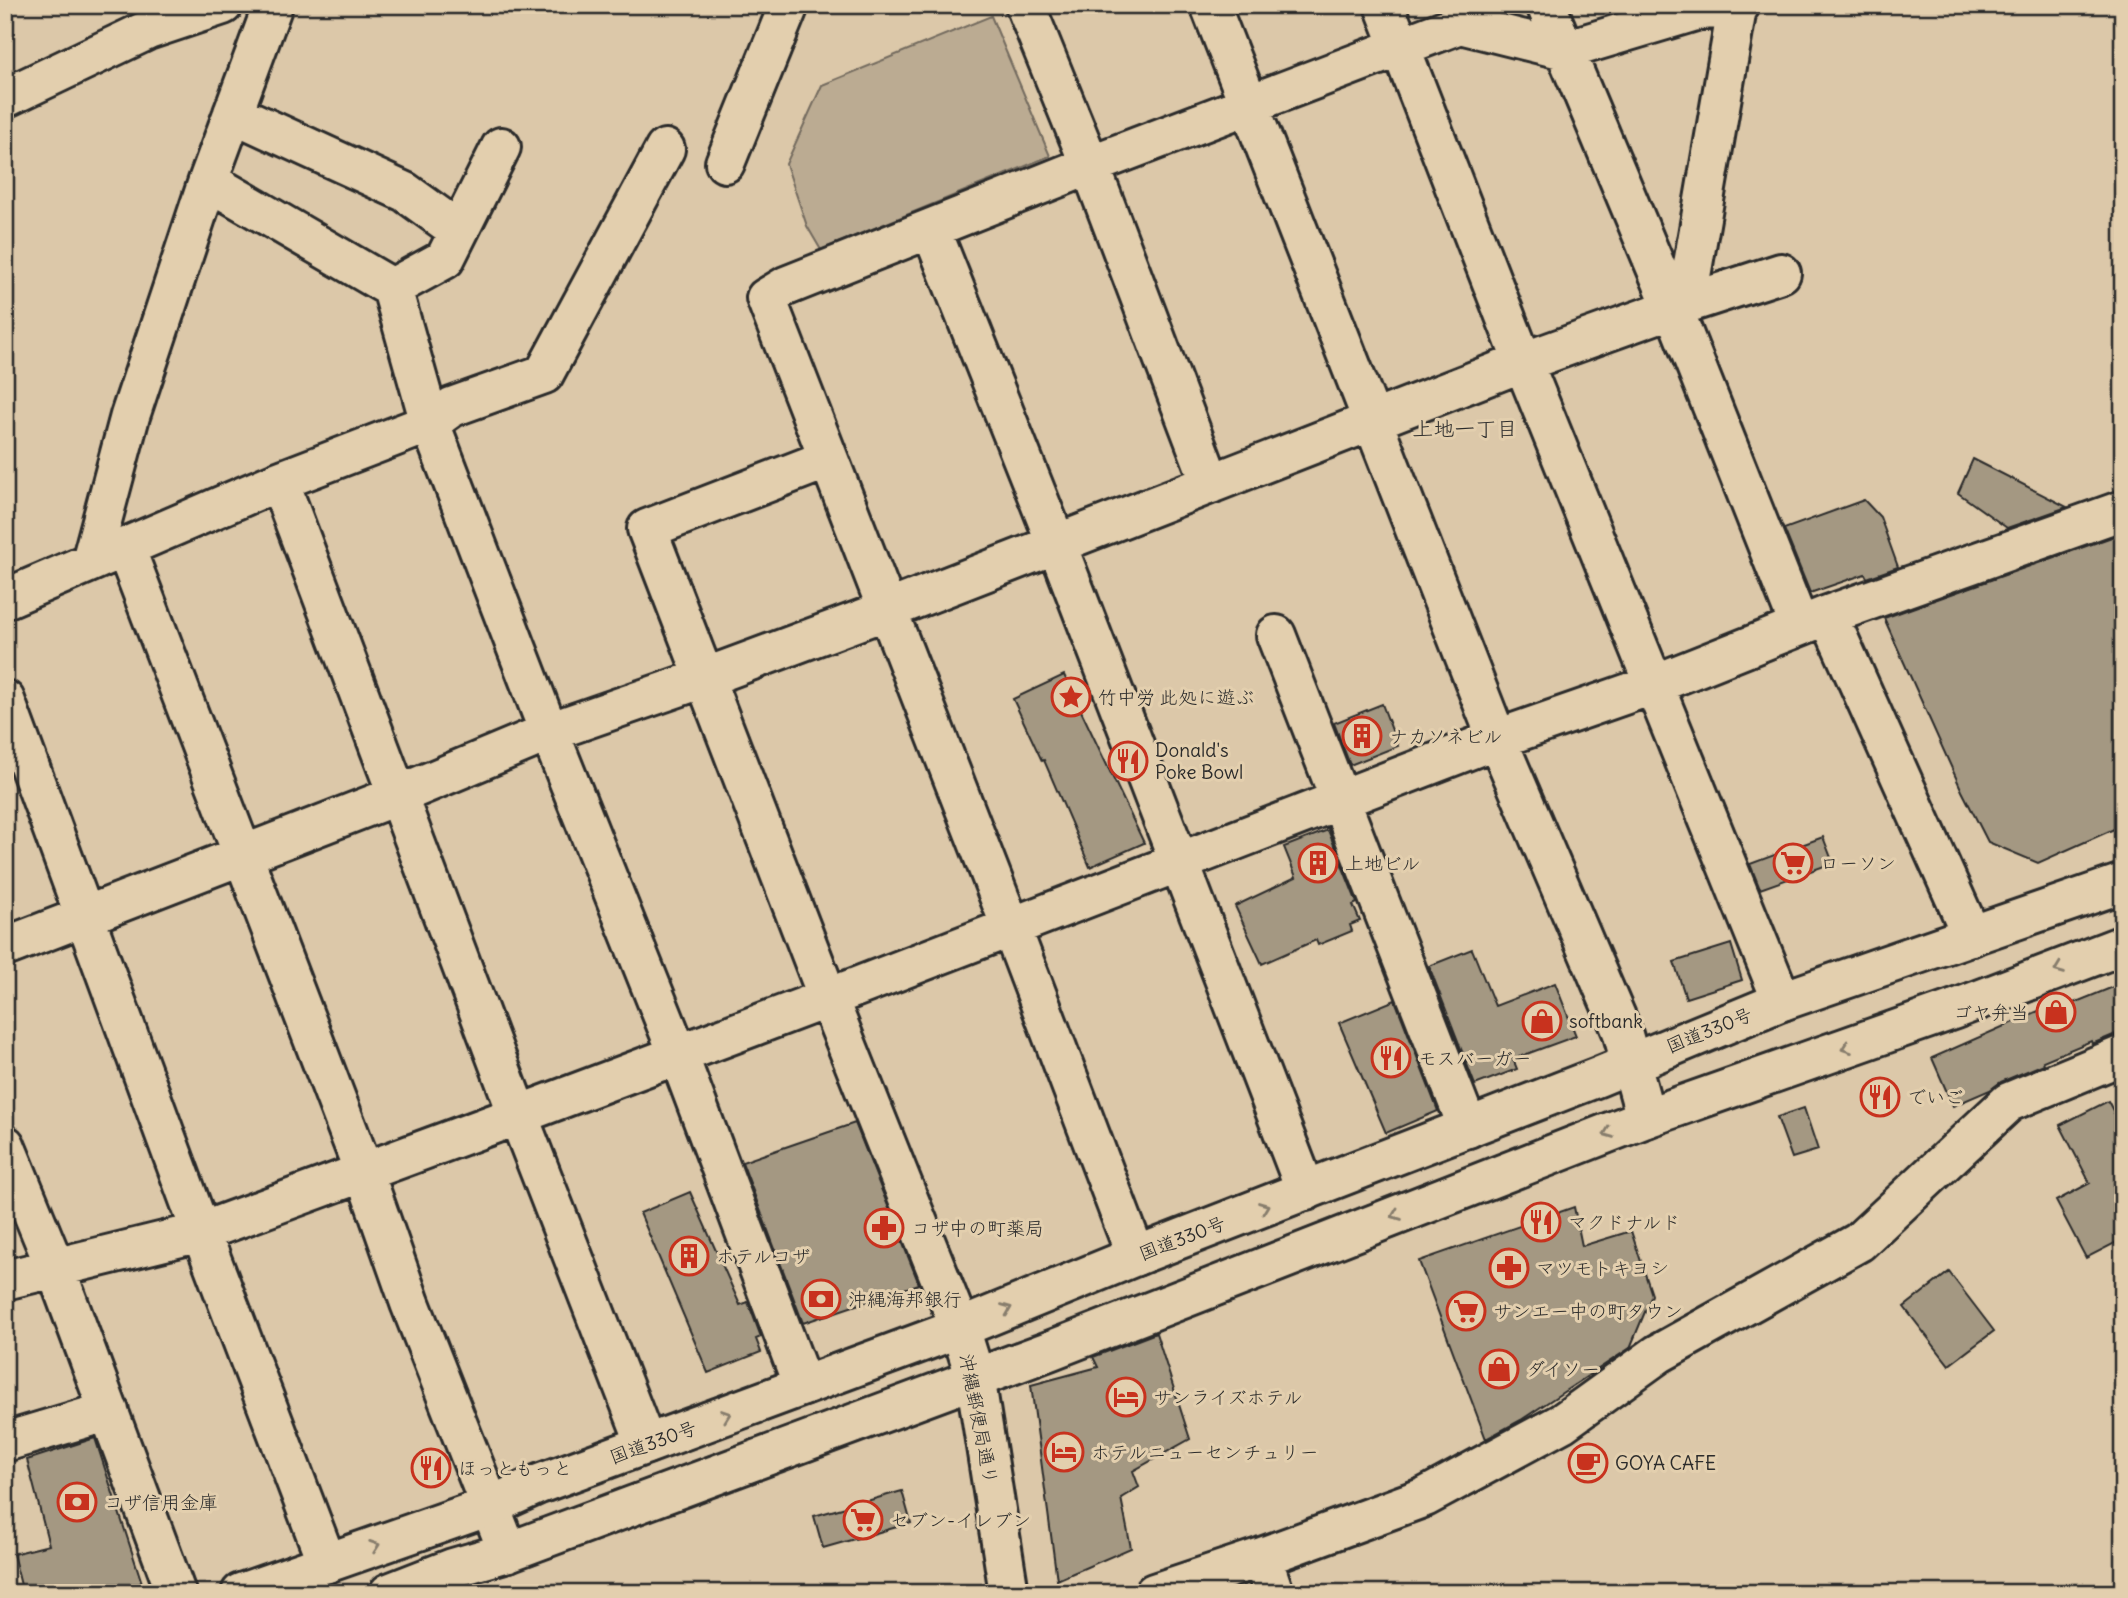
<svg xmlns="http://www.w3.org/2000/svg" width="2128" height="1598" font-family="Delius,'Klee One',sans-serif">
<rect width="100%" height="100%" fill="#dcc8a9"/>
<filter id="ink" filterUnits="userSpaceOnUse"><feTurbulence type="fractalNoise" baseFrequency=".0143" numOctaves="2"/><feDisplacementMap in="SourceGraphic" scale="14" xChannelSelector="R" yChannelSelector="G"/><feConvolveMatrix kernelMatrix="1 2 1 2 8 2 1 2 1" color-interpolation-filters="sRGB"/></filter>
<g filter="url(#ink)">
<path fill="#bbab92" stroke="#736b5e" stroke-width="2" d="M991,16L1050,156L821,250L807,226L786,164L822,85Z"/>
<path fill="#a49882" stroke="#2b2b2b" stroke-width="2" d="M1973,459L2067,507L2007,528L1958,493Z
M1864,500L1880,517L1898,567L1867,578L1865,574L1810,593L1784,529Z
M2123,533V825L2038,863L1988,842L1962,791L1884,618Z
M1064,675L1144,843L1090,867L1044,760L1042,761L1013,699Z
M1382,704L1398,746L1350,765L1334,723Z
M1328,830L1357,903L1353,905L1360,921L1350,925L1352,931L1318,945L1316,940L1262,964L1235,906L1296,877L1284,847Z
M1823,837L1833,863L1760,889L1750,864Z
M1731,944L1742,980L1686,998L1674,962Z
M1472,949L1495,1006L1555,983L1576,1036L1513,1059L1517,1069L1475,1085L1429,966Z
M2123,983V1031L2092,1044L2091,1041L2043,1061L2044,1064L2001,1082L1990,1090L1953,1106L1932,1058L2061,1001L2064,1007Z
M1395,1000L1438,1111L1386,1133L1339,1023Z
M2108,1101L2123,1130V1239L2086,1258L2056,1201L2090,1183L2060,1125Z
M1804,1108L1818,1150L1792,1158L1777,1117Z
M855,1123L919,1284L803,1323L742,1162Z
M690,1192L740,1305L748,1302L761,1337L756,1339L761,1352L708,1373L640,1213Z
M1574,1207L1582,1246L1631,1231L1652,1295L1630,1348L1521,1420L1486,1439L1419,1261Z
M1949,1272L1994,1331L1949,1365L1904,1307Z
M1156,1333L1190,1439L1133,1471L1139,1487L1121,1498L1131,1548L1057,1580L1031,1385L1098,1367L1093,1357Z
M95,1438L142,1583L103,1593H23L13,1554L49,1545L27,1460Z
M902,1491L911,1523L823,1548L814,1516Z"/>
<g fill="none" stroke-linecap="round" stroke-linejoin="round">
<defs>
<path id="minor" d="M1025,5L1090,165L1211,484
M1210,5L1497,739L1622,1031L1646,1118
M1384,5L1523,362L1782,1001
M1546,5L1673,308L1799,625
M5,98L148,30L223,5
M233,113L405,192L459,231
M725,163L789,5
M208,181L392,288L430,423L542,714L678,1054L803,1386
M931,229L1064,563L1306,1191
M392,288L445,259L501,147
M1673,308L1690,282L1737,8L1736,5
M828,459L647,529L828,998L960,1328L975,1376L1009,1593
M279,481L518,1115L646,1444
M125,547L364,1172L410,1303L508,1552
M91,562L130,416L208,181L273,5
M5,599L279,481L430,423L452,407L544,374L665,149
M1828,615L1972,936
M1276,635L1468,1128
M5,700L201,1232L327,1563
M5,947L398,795L549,732L704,678L887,610L1523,362L1673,308L1781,273
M5,1145L55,1267L176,1593
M1136,1256L1011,927L766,298L786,286L1090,165L1460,24L1565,50L1699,10L1737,8L1740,5
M5,1280L201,1232L518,1115L828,998L1497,739L1655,684L1828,615L2123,510
M5,1442L109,1411
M1262,1557L1274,1593
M1154,1593L1262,1557L1425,1497L1562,1423L1658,1354L1859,1242L2009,1102L2123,1055"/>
<path id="highway" d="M241,1593L490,1506L539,1484L960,1328L1136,1256L1598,1077L1782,1001L2123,883
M389,1593L453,1568L508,1552L1049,1351L1646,1118L1955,1009L2123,945"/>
</defs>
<use href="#minor" stroke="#2b2b2b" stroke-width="44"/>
<use href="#highway" stroke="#2b2b2b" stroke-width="44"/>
<use href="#minor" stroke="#e3cfae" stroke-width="38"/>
<use href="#highway" stroke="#e3cfae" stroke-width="38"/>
</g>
<defs><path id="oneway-chevron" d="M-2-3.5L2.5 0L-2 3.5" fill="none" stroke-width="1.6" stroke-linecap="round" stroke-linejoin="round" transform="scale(1.75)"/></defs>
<g stroke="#877d6c">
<use href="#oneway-chevron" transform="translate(2059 969) rotate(159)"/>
<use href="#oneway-chevron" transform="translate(1846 1048) rotate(160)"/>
<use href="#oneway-chevron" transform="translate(1608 1133) rotate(159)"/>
<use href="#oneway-chevron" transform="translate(1264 1207) rotate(-21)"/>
<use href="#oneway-chevron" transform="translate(1396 1215) rotate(159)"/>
<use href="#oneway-chevron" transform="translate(1007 1309) rotate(-22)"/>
<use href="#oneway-chevron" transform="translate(726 1415) rotate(-20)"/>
<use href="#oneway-chevron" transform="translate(375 1546) rotate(-19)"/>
</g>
</g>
<defs>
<symbol id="sight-ring" viewBox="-11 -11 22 22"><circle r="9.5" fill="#e3cfae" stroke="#c8321e" stroke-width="1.5"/><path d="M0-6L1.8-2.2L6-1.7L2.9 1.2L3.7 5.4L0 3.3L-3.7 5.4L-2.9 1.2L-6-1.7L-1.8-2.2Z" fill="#c8321e"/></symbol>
<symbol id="building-ring" viewBox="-11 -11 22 22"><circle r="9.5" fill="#e3cfae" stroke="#c8321e" stroke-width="1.5"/><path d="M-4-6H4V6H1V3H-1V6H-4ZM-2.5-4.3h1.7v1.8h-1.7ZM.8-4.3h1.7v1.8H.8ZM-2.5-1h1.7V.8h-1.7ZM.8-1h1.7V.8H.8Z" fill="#c8321e"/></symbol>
<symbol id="restaurant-ring" viewBox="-11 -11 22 22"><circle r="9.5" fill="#e3cfae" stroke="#c8321e" stroke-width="1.5"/><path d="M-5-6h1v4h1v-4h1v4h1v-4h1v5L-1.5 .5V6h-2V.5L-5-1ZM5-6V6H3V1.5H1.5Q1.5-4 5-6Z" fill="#c8321e"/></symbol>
<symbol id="supermarket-ring" viewBox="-11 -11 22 22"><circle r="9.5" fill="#e3cfae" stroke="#c8321e" stroke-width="1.5"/><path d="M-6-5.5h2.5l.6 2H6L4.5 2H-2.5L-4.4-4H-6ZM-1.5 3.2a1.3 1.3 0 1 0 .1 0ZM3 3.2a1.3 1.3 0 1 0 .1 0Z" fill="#c8321e"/></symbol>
<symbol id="shop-ring" viewBox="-11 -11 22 22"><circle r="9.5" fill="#e3cfae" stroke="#c8321e" stroke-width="1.5"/><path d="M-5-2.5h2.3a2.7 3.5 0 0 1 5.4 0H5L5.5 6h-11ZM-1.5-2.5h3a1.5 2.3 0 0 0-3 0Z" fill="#c8321e"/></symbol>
<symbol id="pharmacy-ring" viewBox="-11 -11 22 22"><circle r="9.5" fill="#e3cfae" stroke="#c8321e" stroke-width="1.5"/><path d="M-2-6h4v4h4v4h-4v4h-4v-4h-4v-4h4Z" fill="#c8321e"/></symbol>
<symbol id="bank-ring" viewBox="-11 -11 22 22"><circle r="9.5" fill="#e3cfae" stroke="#c8321e" stroke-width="1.5"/><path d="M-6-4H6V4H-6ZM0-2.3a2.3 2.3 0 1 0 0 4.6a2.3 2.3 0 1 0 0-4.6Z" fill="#c8321e"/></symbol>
<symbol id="hotel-ring" viewBox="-11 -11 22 22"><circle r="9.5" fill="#e3cfae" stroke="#c8321e" stroke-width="1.5"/><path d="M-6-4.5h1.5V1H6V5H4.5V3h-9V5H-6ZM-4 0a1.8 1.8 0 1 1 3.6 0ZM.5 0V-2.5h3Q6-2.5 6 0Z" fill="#c8321e"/></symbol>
<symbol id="cafe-ring" viewBox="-11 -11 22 22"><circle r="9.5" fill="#e3cfae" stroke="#c8321e" stroke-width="1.5"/><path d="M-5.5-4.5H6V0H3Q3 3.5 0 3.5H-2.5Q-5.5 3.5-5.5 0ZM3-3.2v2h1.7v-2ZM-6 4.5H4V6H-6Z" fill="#c8321e"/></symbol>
</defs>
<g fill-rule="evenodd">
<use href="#sight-ring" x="1049" y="675" width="44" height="44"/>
<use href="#building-ring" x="1340" y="714" width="44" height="44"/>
<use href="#restaurant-ring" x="1106" y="739" width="44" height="44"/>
<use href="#building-ring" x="1296" y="841" width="44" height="44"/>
<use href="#supermarket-ring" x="1771" y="841" width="44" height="44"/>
<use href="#shop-ring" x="2034" y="990" width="44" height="44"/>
<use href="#shop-ring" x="1520" y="999" width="44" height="44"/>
<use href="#restaurant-ring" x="1369" y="1036" width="44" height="44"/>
<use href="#restaurant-ring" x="1858" y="1075" width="44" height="44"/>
<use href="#restaurant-ring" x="1519" y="1200" width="44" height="44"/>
<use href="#pharmacy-ring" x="862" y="1206" width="44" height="44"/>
<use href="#building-ring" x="667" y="1234" width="44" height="44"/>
<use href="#pharmacy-ring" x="1487" y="1246" width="44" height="44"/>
<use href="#bank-ring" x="799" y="1277" width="44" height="44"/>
<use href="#supermarket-ring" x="1444" y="1289" width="44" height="44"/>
<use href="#shop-ring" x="1477" y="1347" width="44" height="44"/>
<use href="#hotel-ring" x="1104" y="1375" width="44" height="44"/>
<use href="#hotel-ring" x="1042" y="1430" width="44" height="44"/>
<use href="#cafe-ring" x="1566" y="1441" width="44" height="44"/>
<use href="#restaurant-ring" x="409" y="1446" width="44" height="44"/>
<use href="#bank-ring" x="55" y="1480" width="44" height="44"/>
<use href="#supermarket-ring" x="841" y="1498" width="44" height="44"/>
</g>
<g text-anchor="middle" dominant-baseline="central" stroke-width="6" stroke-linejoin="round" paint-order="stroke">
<g font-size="19" fill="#2b2b2b" stroke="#e3cfae" text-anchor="start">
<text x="1098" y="697">竹中労 此処に遊ぶ</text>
<text x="1389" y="736">ナカソネビル</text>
<text x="1155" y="750">Donald's<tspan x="1155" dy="22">Poke Bowl</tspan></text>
<text x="1345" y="863">上地ビル</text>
<text x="1820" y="863">ローソン</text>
<text x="2029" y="1012" text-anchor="end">ゴヤ弁当</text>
<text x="1569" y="1021">softbank</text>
<text x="1418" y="1058">モスバーガー</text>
<text x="1907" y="1097">でいご</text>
<text x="1568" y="1222">マクドナルド</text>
<text x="911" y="1228">コザ中の町薬局</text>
<text x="716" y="1256">ホテルコザ</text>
<text x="1536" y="1268">マツモトキヨシ</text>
<text x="848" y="1299">沖縄海邦銀行</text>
<text x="1493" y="1311">サンエー中の町タウン</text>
<text x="1526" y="1369">ダイソー</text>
<text x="1153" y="1397">サンライズホテル</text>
<text x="1091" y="1452">ホテルニューセンチュリー</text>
<text x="1615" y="1463">GOYA CAFE</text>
<text x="458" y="1468">ほっともっと</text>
<text x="104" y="1502">コザ信用金庫</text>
<text x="890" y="1520">セブン-イレブン</text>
</g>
<g font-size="19" fill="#2b2b2b" stroke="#e3cfae">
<text transform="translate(1709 1030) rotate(-22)">国道330号</text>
<text transform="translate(1182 1238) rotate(-21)">国道330号</text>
<text transform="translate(979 1419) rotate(79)">沖縄郵便局通り</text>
<text transform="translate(653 1442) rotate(-20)">国道330号</text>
</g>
<g font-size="21" fill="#2b2b2b" stroke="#e3cfae">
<text x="1465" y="428">上地一丁目</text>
</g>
</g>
<rect width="2128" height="1598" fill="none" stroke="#e3cfae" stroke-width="28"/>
<rect x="14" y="14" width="2100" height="1570" fill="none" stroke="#2b2b2b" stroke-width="2.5" filter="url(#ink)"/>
</svg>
